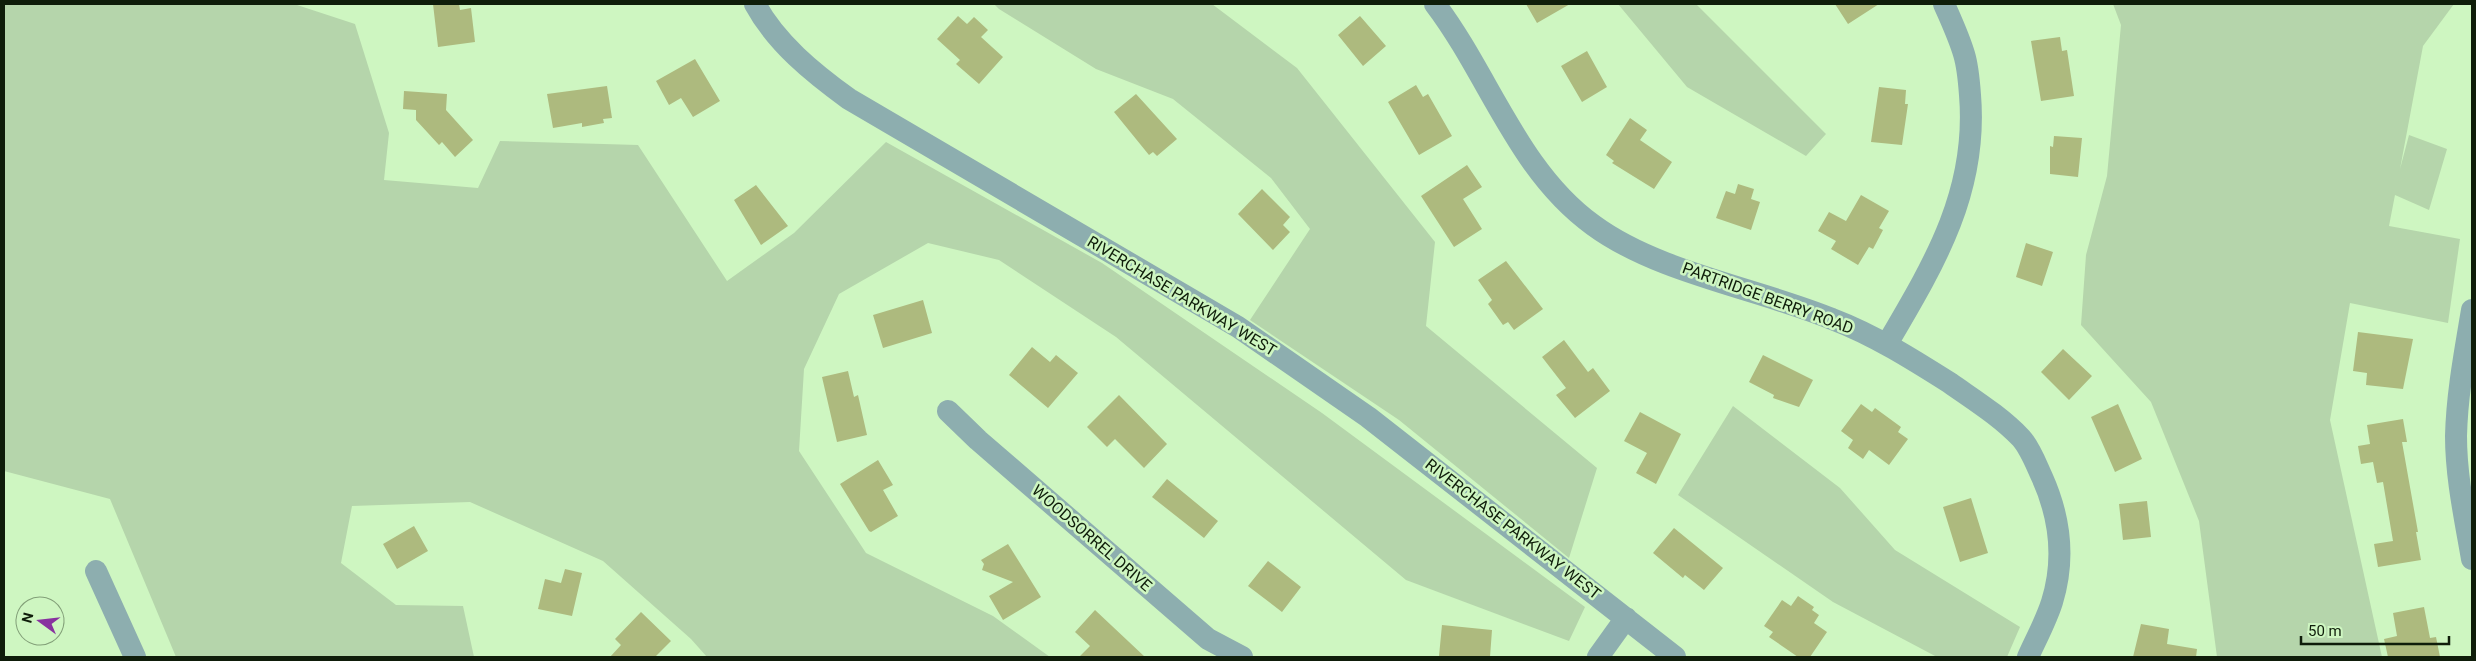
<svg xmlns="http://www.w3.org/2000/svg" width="2476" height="661" font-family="Roboto,sans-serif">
<rect width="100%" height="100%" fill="#cef6c1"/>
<path fill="#b5d5ab" d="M4,4H294L355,24L389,133L384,180L478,188L500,141L638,145L727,281L794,233L886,142L1102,263L1322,413L1585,607L1569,641L1406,580L1116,337L999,260L928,243L839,294L804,369L799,451L866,553L993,616L1050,657H707L691,639L603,561L470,502L352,506L341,563L396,605L463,606L474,657H176L110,499L4,471Z
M994,4H1212L1297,68L1435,242L1426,326L1597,468L1569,558L1399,420L1250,320L1310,229L1271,178L1173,99L1096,69L999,9Z
M1618,4H1696L1826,134L1806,156L1687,87Z
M2113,4H2454L2423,46L2400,169L2409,135L2447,149L2429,210L2395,195L2389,226L2460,239L2448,323L2350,303L2330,420L2382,657H2217L2199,521L2151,402L2081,325L2086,255L2107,176L2121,25Z
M1733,406L1840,488L1895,550L2020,627L2007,657H1937L1833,602L1678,495Z"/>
<path fill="#adba7e" d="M433,4H459L460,10L471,8L475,42L438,47Z
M1526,4H1570L1537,23Z
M1835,4H1879L1848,24Z
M958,16L967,24L974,17L988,30L981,37L1003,57L979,84L956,64L960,60L937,39Z
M1360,16L1386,46L1363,66L1338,35Z
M2060,37L2062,51L2067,50L2074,96L2041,101L2031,41Z
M1587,51L1607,87L1582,102L1561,66Z
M695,59L720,101L693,117L681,98L669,105L656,81Z
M1416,85L1423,97L1428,94L1452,136L1419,155L1388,102Z
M607,86L612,118L603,119L604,123L582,127V123L553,128L547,94Z
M1879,87L1906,90L1905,104H1908L1902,145L1871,142Z
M404,91L447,94L446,110L473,140L455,157L442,142L439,145L416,120V110L403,109Z
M1136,94L1177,139L1157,156L1153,152L1149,155L1114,112Z
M1630,118L1647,130L1640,140L1672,162L1654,189L1612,163L1614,161L1606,155Z
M2054,136L2082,138L2078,177L2050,174V146L2053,147Z
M1467,165L1482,187L1463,199L1482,229L1454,247L1421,196Z
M1738,184L1754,189L1751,199L1760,202L1751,230L1716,218L1726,191L1735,194Z
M756,185L788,226L761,245L734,200Z
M1262,189L1290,217L1283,225L1290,232L1273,250L1238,214Z
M1861,195L1889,211L1879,228L1883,230L1873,249L1869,247L1858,265L1831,249L1836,241L1818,231L1829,212L1846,221Z
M2026,243L2053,252L2042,286L2016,277Z
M1506,261L1543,309L1514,330L1508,322L1503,325L1488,304L1492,300L1478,280Z
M923,300L932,333L883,348L873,315Z
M2358,332L2413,339L2403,389L2366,385L2367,373L2353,371Z
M1564,340L1588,372L1593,368L1610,391L1575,418L1556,395L1566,388L1542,357Z
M1032,347L1050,362L1056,355L1078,373L1048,408L1009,375Z
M2063,349L2092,376L2069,400L2041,372Z
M1763,355L1813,380L1799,407L1773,398L1774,395L1749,382Z
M848,371L854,397L858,395L867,435L837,442L822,377Z
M1119,395L1167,444L1144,468L1115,439L1107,447L1087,427Z
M1861,404L1872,412L1875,408L1901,427L1898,432L1908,439L1889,465L1869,450L1863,459L1848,448L1853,440L1841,431Z
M2118,404L2142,459L2115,472L2091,417Z
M1640,412L1681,434L1656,484L1636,473L1647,453L1624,441Z
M2403,419L2407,442H2402L2418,532H2416L2421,560L2378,567L2374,544L2393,541L2383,482L2377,483L2373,462L2361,464L2358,446L2370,444L2367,425Z
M878,460L893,485L883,490L898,516L871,532L869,531L840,484Z
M1167,479L1218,521L1204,538L1152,497Z
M1971,498L1988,553L1960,562L1943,507Z
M2147,501L2151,537L2123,540L2119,504Z
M414,526L428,551L397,569L383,544Z
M1674,528L1723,568L1704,590L1685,575L1683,578L1653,553Z
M1008,544L1041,597L1003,620L989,596L1013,582L982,570L984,564L981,560Z
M1268,561L1301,587L1282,612L1248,586Z
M565,569L582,573L572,616L538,609L545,579L561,583Z
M1798,596L1814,607L1812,610L1819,615L1814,623L1827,632L1810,657H1798L1769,637L1773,632L1764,626L1782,600L1791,606Z
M2424,607L2430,638L2436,637L2440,657H2388L2384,639L2397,636L2393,613Z
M1095,610L1145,657H1079L1090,646L1075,632Z
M641,612L671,641L655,657H610L621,645L615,639Z
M2141,624L2169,629L2167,644L2197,649L2196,657H2133Z
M1442,625L1492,630L1490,657L1439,656Z"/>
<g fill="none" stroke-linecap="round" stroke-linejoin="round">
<path stroke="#8daeaf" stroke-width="22" d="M755,4C776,43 813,73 849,99L1238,327L1368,417L1675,657
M1435,4C1489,75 1518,171 1593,225C1658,273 1757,288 1832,319C1874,335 1912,359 1950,383C1974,400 2000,416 2021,438C2030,448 2036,464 2042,477C2060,517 2065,560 2052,602C2046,621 2036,639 2028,657
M2472,310C2465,352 2457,394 2456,436C2456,477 2465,518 2472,559
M1887,344C1934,264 1978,192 1970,95C1969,81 1968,67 1964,54C1959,37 1951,20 1944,4
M948,411L978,440L1208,639L1242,657
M96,571L135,657
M1598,657L1626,618"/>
</g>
<g text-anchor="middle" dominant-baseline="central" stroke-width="5" stroke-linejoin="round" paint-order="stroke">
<g font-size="16" fill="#0f1d0a" stroke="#cef6c1">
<text transform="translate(1182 296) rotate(31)">RIVERCHASE PARKWAY WEST</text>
<text transform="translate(1768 298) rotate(20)">PARTRIDGE BERRY ROAD</text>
<text transform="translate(1513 529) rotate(38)">RIVERCHASE PARKWAY WEST</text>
<text transform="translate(1092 538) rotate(41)">WOODSORREL DRIVE</text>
</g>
</g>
<rect width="2476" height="661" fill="none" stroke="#0f1d0a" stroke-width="10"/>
<g transform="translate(40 621) rotate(285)"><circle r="24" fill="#cef6c1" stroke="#829f78"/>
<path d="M0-4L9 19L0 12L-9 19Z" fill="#88329f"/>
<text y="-8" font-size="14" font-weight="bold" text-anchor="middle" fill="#0f1d0a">N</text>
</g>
<path d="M2301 636v8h148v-8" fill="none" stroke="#0f1d0a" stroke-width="2.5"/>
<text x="2308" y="636" font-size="15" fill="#0f1d0a" stroke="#cef6c1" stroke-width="4" paint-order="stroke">50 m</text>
</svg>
